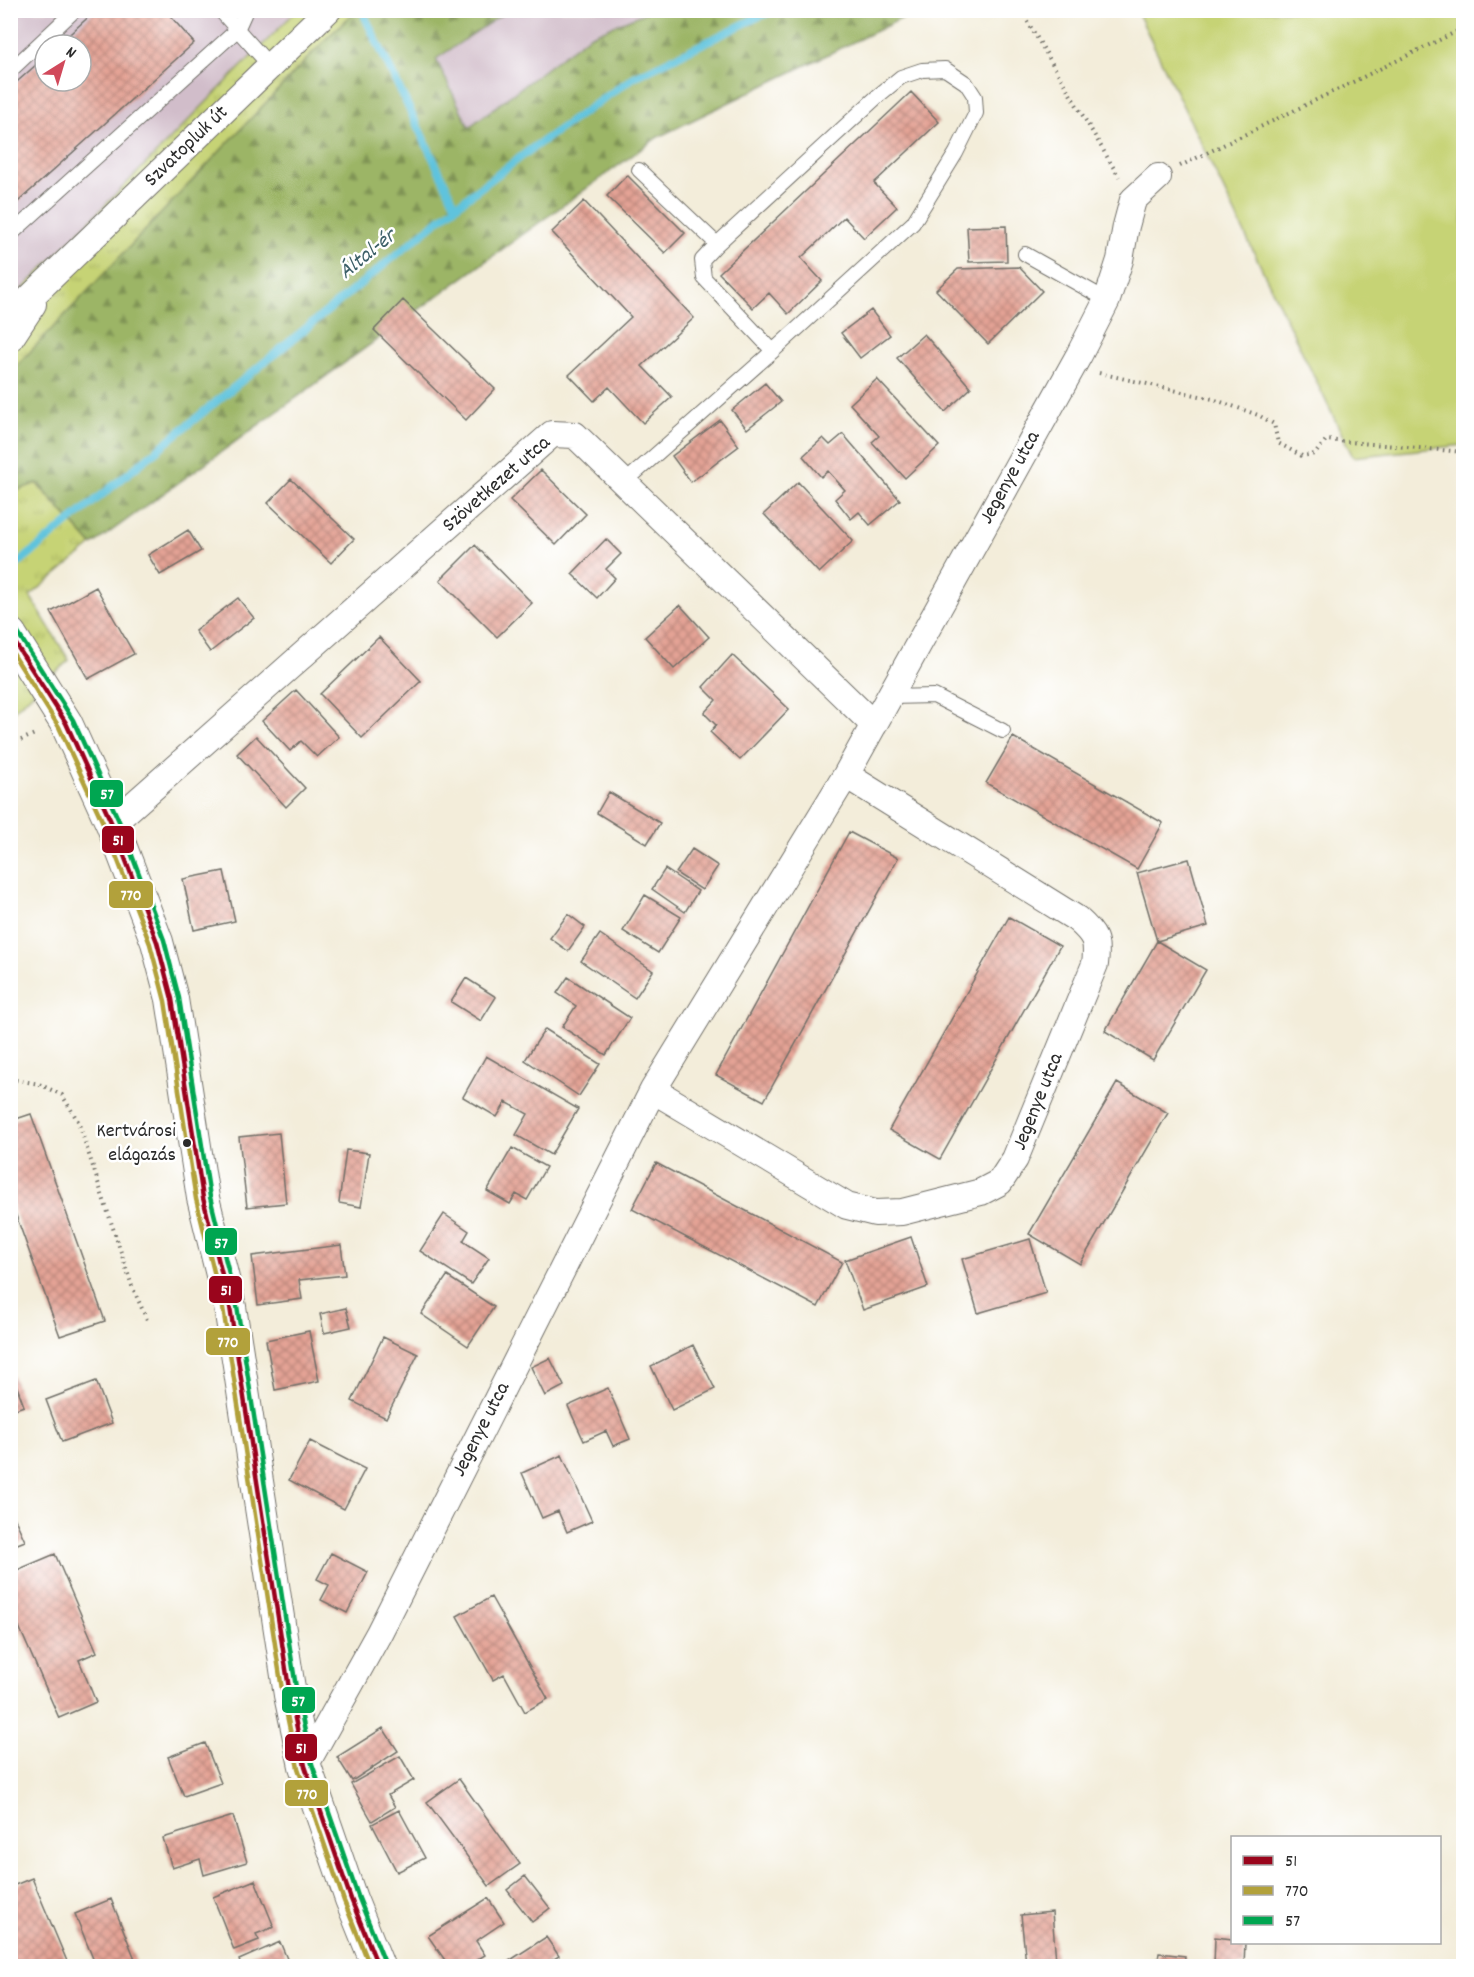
<svg xmlns="http://www.w3.org/2000/svg" width="1474" height="1977" font-family="Dekko,sans-serif">
<defs>
<pattern id="grass-tufts" width="24" height="20" patternUnits="userSpaceOnUse" patternTransform="scale(1.5)"><rect width="24" height="20" fill="#c6d374"/><path d="M3 7l-1-3M5 7V3M7 7l1-3M15 17l-1-3M17 17v-4M19 17l1-3" fill="none" stroke="#aab565"/></pattern>
<pattern id="forest-firs" width="22" height="20" patternUnits="userSpaceOnUse" patternTransform="scale(1.5)"><rect width="22" height="20" fill="#9cb566"/><path d="M5 1l3.5 6h-7zM16 11l3.5 6h-7z" fill="#7f9354"/></pattern>
<pattern id="building-cross-hatch" width="8" height="8" patternUnits="userSpaceOnUse" patternTransform="scale(1.5)"><rect width="8" height="8" fill="#e4a395"/><path d="M0 0l8 8M0 8l8-8" fill="none" stroke="#b9857a"/></pattern>
</defs>
<rect width="100%" height="100%" fill="#fff"/>
<filter id="ink" filterUnits="userSpaceOnUse"><feTurbulence type="fractalNoise" baseFrequency=".0167" numOctaves="2"/><feDisplacementMap in="SourceGraphic" scale="12" xChannelSelector="R" yChannelSelector="G"/><feConvolveMatrix kernelMatrix="1 2 1 2 8 2 1 2 1" color-interpolation-filters="sRGB"/></filter>
<filter id="wash" filterUnits="userSpaceOnUse"><feTurbulence type="fractalNoise" baseFrequency=".008" numOctaves="4" result="noise"/><feDisplacementMap in="SourceGraphic" scale="24" xChannelSelector="R" yChannelSelector="G"/><feGaussianBlur stdDeviation="1.35" result="paint"/><feColorMatrix in="noise" values="0 0 0 0 0 0 0 0 0 0 0 0 0 0 0 0 0 1.4 0 .05"/><feComposite in="paint" operator="in"/></filter>
<g filter="url(#wash)">
<rect width="100%" height="100%" fill="#f3edda"/>
<path fill="#d1bdca" fill-rule="evenodd" d="M11,11H296L11,302ZM45,45H81V81H45Z
M507,11H649L589,36L469,127L435,59Z"/>
<path fill="url(#grass-tufts)" stroke="#787f50" stroke-width="1.5" d="M296,11H356L328,37L11,373L10,302Z
M36,483L92,545L30,596L69,660L11,713V493Z"/>
<path fill="url(#forest-firs)" stroke="#647048" stroke-width="1.5" d="M404,10L405,12L408,10L507,11L436,59L469,127L589,36L649,11H917L658,137L92,545L37,483L11,493L10,373L328,37L356,11Z"/>
<path fill="#c6d374" stroke="#787f50" stroke-width="1.5" d="M1137,11H1463V445L1353,457Z"/>
<g fill="none" stroke-linecap="round" stroke-linejoin="round">
<path stroke="#5fc3dd" stroke-width="8" d="M365,17L456,206
M10,570L456,206L534,147L634,77L760,16L775,10"/>
</g>
<g id="blocks">
<path fill="url(#building-cross-hatch)" d="M96,10H165L194,43L10,209V88L45,57V81H81V45H58Z
M911,92L939,122L874,183L897,207L864,238L844,217L801,258L822,281L788,314L769,293L753,308L719,273Z
M627,175L685,233L665,253L607,196Z
M584,201L694,318L642,366L672,397L643,423L609,387L594,401L569,375L631,317L552,232Z
M1006,226L1007,261L969,262L967,227Z
M1019,267L1042,291L988,344L936,290L958,269Z
M403,300L495,389L466,420L374,330Z
M871,310L890,335L860,358L841,333Z
M924,334L971,388L945,412L897,358Z
M877,379L939,446L905,478L872,442L879,436L850,404Z
M765,383L781,402L747,429L732,410Z
M720,420L739,446L691,482L672,456Z
M843,434L900,500L870,525L859,512L851,519L835,499L845,490L828,471L821,477L803,456L823,438L830,445Z
M541,470L586,514L556,545L510,500Z
M291,479L354,539L331,563L268,503Z
M798,482L853,541L819,573L764,514Z
M188,530L201,551L160,575L148,555Z
M606,539L621,554L606,569L615,578L597,598L572,574Z
M475,545L532,603L497,637L440,580Z
M96,587L134,654L88,679L51,612Z
M238,598L254,618L210,652L195,631Z
M680,605L709,637L674,669L645,637Z
M379,637L421,681L362,738L320,694Z
M732,655L789,709L740,760L710,732L716,725L704,713L716,700L703,687Z
M296,690L339,737L317,757L301,741L290,751L262,721Z
M256,736L305,788L286,807L237,754Z
M1013,737L1163,823L1137,869L986,783Z
M609,792L660,823L647,844L597,813Z
M849,832L898,858L764,1101L716,1075Z
M692,849L718,866L702,890L676,873Z
M1189,859L1208,926L1157,941L1137,873Z
M665,869L698,891L685,912L652,889Z
M224,871L235,921L194,930L183,879Z
M645,895L681,917L658,953L623,931Z
M568,914L585,927L568,951L550,938Z
M1009,917L1060,946L940,1159L889,1130Z
M600,934L653,971L635,998L581,961Z
M1157,941L1206,970L1153,1060L1105,1031Z
M568,977L630,1018L606,1055L562,1027L576,1006L557,993Z
M466,978L496,997L481,1021L451,1002Z
M545,1029L600,1064L579,1096L525,1060Z
M486,1056L578,1109L551,1155L516,1135L528,1114L506,1102L497,1117L463,1097Z
M1117,1083L1168,1113L1080,1264L1029,1234Z
M31,1114L105,1321L60,1336L10,1199V1121Z
M279,1133L286,1203L247,1207L239,1137Z
M512,1148L546,1167L527,1200L516,1194L510,1204L487,1191Z
M346,1150L369,1153L361,1207L339,1203Z
M656,1163L842,1262L818,1307L632,1209Z
M444,1214L469,1231L463,1241L489,1258L471,1284L420,1251Z
M911,1237L928,1287L863,1310L845,1260Z
M1030,1239L1046,1293L978,1313L962,1259Z
M341,1245L345,1275L299,1280L302,1299L258,1305L252,1256Z
M447,1276L494,1307L468,1346L421,1314Z
M346,1308L351,1327L324,1333L320,1314Z
M309,1331L319,1381L275,1390L266,1340Z
M383,1337L418,1354L386,1418L352,1401Z
M693,1345L715,1389L672,1410L651,1366Z
M550,1358L564,1386L545,1396L531,1367Z
M13,1376L24,1406L10,1411V1377Z
M96,1381L112,1423L62,1442L46,1400Z
M608,1388L630,1439L613,1446L606,1431L584,1441L568,1406Z
M310,1441L365,1469L344,1509L289,1480Z
M562,1455L592,1521L567,1532L558,1511L542,1518L522,1473Z
M10,1508L25,1541L10,1547Z
M331,1553L368,1572L347,1613L321,1600L329,1585L317,1579Z
M55,1554L97,1652L79,1660L96,1702L59,1718L10,1606V1573Z
M491,1597L548,1699L525,1712L504,1674L493,1680L457,1616Z
M383,1728L398,1751L352,1781L337,1757Z
M205,1743L221,1783L184,1796L168,1757Z
M400,1756L414,1780L388,1795L395,1807L372,1821L351,1784Z
M459,1779L520,1864L489,1886L427,1802Z
M399,1810L425,1858L397,1872L372,1824Z
M233,1816L247,1862L204,1875L200,1859L172,1868L163,1838Z
M525,1876L550,1908L532,1922L507,1890Z
M32,1878L69,1966H10V1887Z
M255,1880L274,1927L256,1934L259,1940L234,1950L213,1897Z
M488,1898L504,1922L476,1941L485,1955L467,1966H449L428,1936Z
M111,1899L137,1964L130,1966H96L75,1914Z
M1052,1912L1056,1961L1026,1964L1021,1915Z
M546,1937L559,1956L543,1966H513L509,1961Z
M1215,1937L1232,1939V1942H1245L1244,1966H1214Z
M280,1942L290,1966H241L239,1960Z
M1159,1953L1185,1956L1184,1966H1157Z"/>
</g>
</g>
<g filter="url(#ink)">
<use href="#blocks" fill-opacity="0" stroke="#716f68" stroke-width="1.5"/>
<g fill="none" stroke-linecap="round" stroke-linejoin="round">
<defs>
<path id="service" d="M220,10L270,66
M10,71L75,10
M639,170L717,244
M10,235L237,30L246,10
M1025,254L1107,300
M625,482L773,351L913,223L956,153L976,113L975,97L966,83L945,69L922,70L901,77L879,95L717,244L702,260L704,278L773,351
M890,697L934,696L1003,731"/>
<path id="minor" d="M10,317L328,10
M10,339L33,304
M112,824L552,434L575,435L874,725
M653,1090L847,1206L875,1213L902,1212L981,1192L1000,1182L1015,1159L1095,964C1098,940 1095,935 1077,919L846,775
M305,1766L379,1633L653,1090L846,775L1079,355L1107,300L1120,260L1126,226L1133,200L1158,177"/>
<path id="tertiary" d="M10,634L66,723L112,824L157,942L172,999L203,1198L230,1307L290,1695L305,1766L351,1899L378,1966"/>
</defs>
<use href="#service" stroke="#716f68" stroke-width="16"/>
<use href="#minor" stroke="#716f68" stroke-width="28"/>
<use href="#tertiary" stroke="#716f68" stroke-width="34"/>
<path stroke="#716f68" stroke-width="4" stroke-dasharray="1.5 4.5" stroke-linecap="butt" d="M1025,10L1026,19L1119,177
M1180,166L1464,28
M1099,373L1213,399L1258,415L1274,424L1278,443L1302,456L1315,454L1326,440L1464,452
M10,745L37,733
M10,1079L39,1084L62,1095L78,1121L132,1286L148,1322"/>
<use href="#service" stroke="#fff" stroke-width="14"/>
<use href="#minor" stroke="#fff" stroke-width="26"/>
<use href="#tertiary" stroke="#fff" stroke-width="32"/>
<defs>
<path id="bus-1" d="M10,635L66,723L112,824L157,942L172,999L203,1198L230,1307L290,1695L305,1766L351,1899L378,1966"/>
<path id="bus-2" d="M10,649L59,727L105,827L150,944L165,1001L196,1199L223,1308L283,1696L298,1768L344,1901L370,1966"/>
<path id="bus-3" d="M16,630L73,720L119,821L164,940L179,998L210,1197L237,1306L297,1694L312,1764L358,1896L385,1963"/>
</defs>
<use href="#bus-1" stroke="#fff" stroke-width="9"/>
<use href="#bus-2" stroke="#fff" stroke-width="9"/>
<use href="#bus-3" stroke="#fff" stroke-width="9"/>
<use href="#bus-1" stroke="#9a051c" stroke-width="4.5"/>
<use href="#bus-2" stroke="#b2a13b" stroke-width="4.5"/>
<use href="#bus-3" stroke="#00a651" stroke-width="4.5"/>
</g>
</g>
<circle fill="#2b2b2b" stroke="#fff" stroke-width="2" cx="187" cy="1143" r="5"/>
<g text-anchor="middle" dominant-baseline="central" stroke-width="5" stroke-linejoin="round" paint-order="stroke">
<g font-size="20" fill="#2b2b2b" stroke="#fff" text-anchor="end">
<text x="176" y="1132">Kertvárosi<tspan x="176" dy="24">elágazás</tspan></text>
</g>
<g font-size="21" fill="#2b2b2b" stroke="#fff">
<text transform="translate(187 147) rotate(-44)">Szvatopluk út</text>
<text transform="translate(1011 478) rotate(-61)">Jegenye utca</text>
<text transform="translate(497 485) rotate(-41)">Szövetkezet utca</text>
<text transform="translate(1039 1102) rotate(-68)">Jegenye utca</text>
<text transform="translate(482 1430) rotate(-63)">Jegenye utca</text>
</g>
<g font-size="22" font-style="italic" fill="#3d6069" stroke="#fff">
<text transform="translate(368 255) rotate(-39)">Által-ér</text>
</g>
</g>
<g stroke="#fff" stroke-width="2">
<rect x="89" y="779" width="35" height="29" rx="6" fill="#00a651"/>
<rect x="101" y="825" width="34" height="29" rx="6" fill="#9a051c"/>
<rect x="108" y="880" width="46" height="29" rx="6" fill="#b2a13b"/>
<rect x="204" y="1227" width="34" height="29" rx="6" fill="#00a651"/>
<rect x="208" y="1275" width="35" height="29" rx="6" fill="#9a051c"/>
<rect x="205" y="1327" width="46" height="29" rx="6" fill="#b2a13b"/>
<rect x="281" y="1686" width="35" height="28" rx="6" fill="#00a651"/>
<rect x="284" y="1733" width="34" height="29" rx="6" fill="#9a051c"/>
<rect x="284" y="1779" width="45" height="28" rx="6" fill="#b2a13b"/>
</g>
<g font-size="16" text-anchor="middle" font-weight="bold" fill="#fff">
<text x="107" y="799">57</text>
<text x="118" y="845">51</text>
<text x="131" y="900">770</text>
<text x="221" y="1248">57</text>
<text x="226" y="1295">51</text>
<text x="228" y="1347">770</text>
<text x="298" y="1706">57</text>
<text x="301" y="1753">51</text>
<text x="307" y="1799">770</text>
</g>
<rect width="1474" height="1977" fill="none" stroke="#fff" stroke-width="36"/>
<rect x="1231" y="1836" width="210" height="108" fill="#ffffff" stroke="#aaaaaa" stroke-width="1.5"/>
<rect x="1243" y="1856" width="30" height="9" fill="#9a051c" stroke="#aaaaaa" stroke-width="1.5"/>
<text x="1285" y="1866" font-size="18" fill="#2b2b2b">51</text>
<rect x="1243" y="1886" width="30" height="9" fill="#b2a13b" stroke="#aaaaaa" stroke-width="1.5"/>
<text x="1285" y="1896" font-size="18" fill="#2b2b2b">770</text>
<rect x="1243" y="1916" width="30" height="9" fill="#00a651" stroke="#aaaaaa" stroke-width="1.5"/>
<text x="1285" y="1926" font-size="18" fill="#2b2b2b">57</text>
<g transform="translate(63 63) rotate(37)"><circle r="28" fill="#ffffff" stroke="#aaaaaa" stroke-width="1.5"/>
<path d="M0-4.5L10 22L0 15L-10 22Z" fill="#d1495b"/>
<text y="-9" font-size="16" font-weight="bold" text-anchor="middle" fill="#2b2b2b">N</text>
</g>
</svg>
